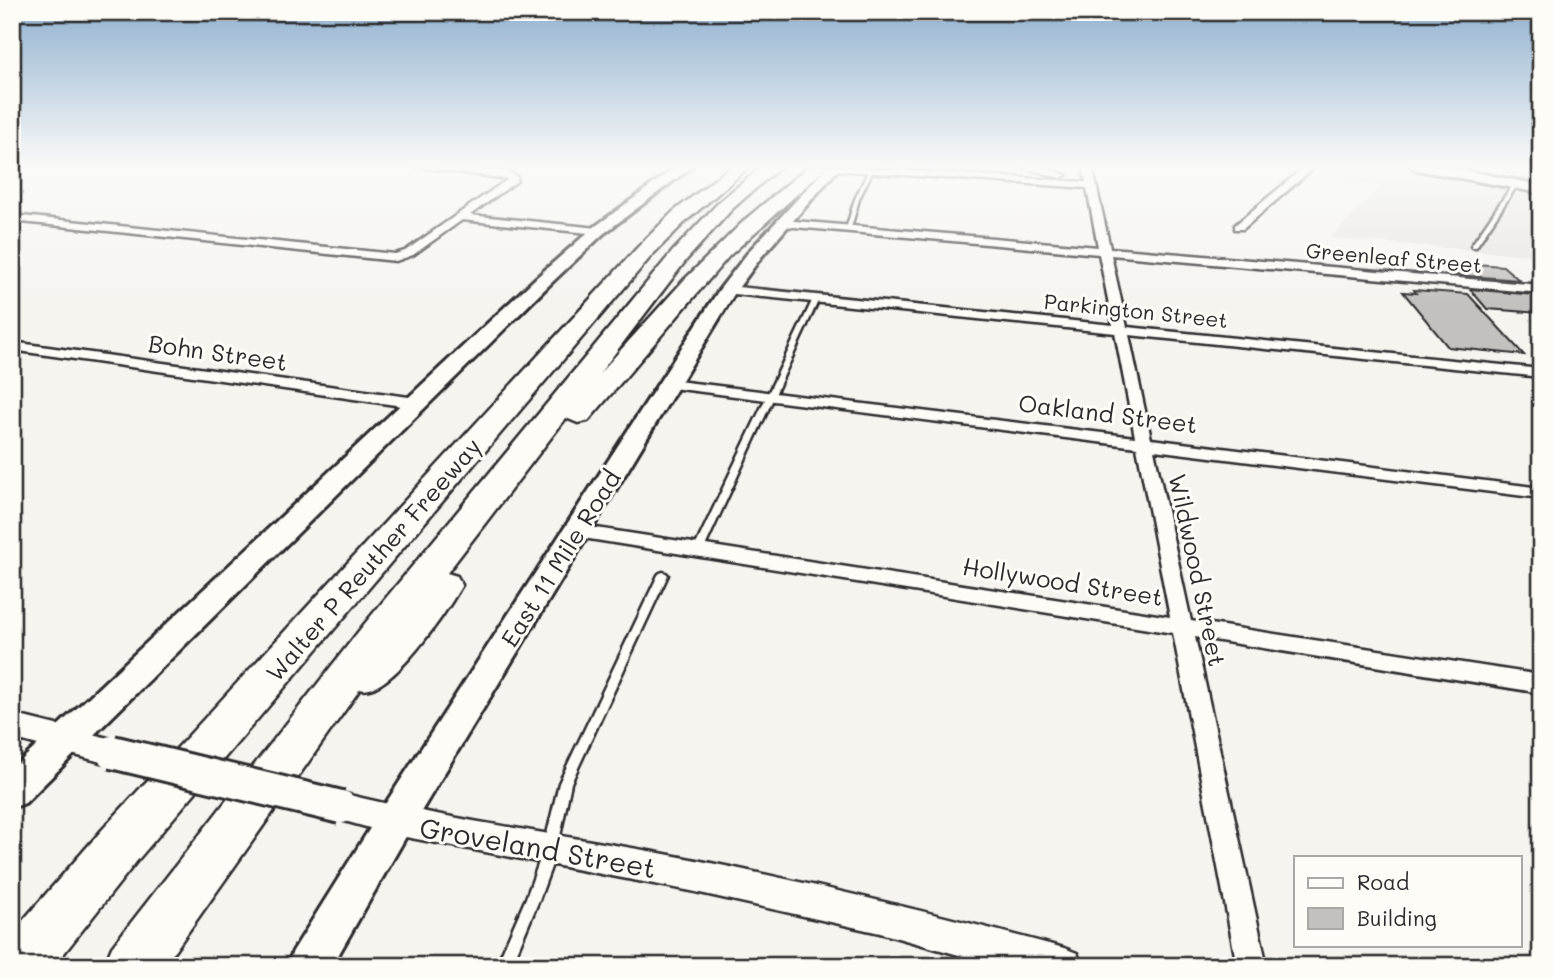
<svg xmlns="http://www.w3.org/2000/svg" width="1553" height="978" font-family="Mali,sans-serif">
<rect width="100%" height="100%" fill="#f5f4ef"/>
<filter id="ink" filterUnits="userSpaceOnUse"><feTurbulence type="fractalNoise" baseFrequency=".0143" numOctaves="2"/><feDisplacementMap in="SourceGraphic" scale="14" xChannelSelector="R" yChannelSelector="G"/><feConvolveMatrix kernelMatrix="1 2 1 2 8 2 1 2 1" color-interpolation-filters="sRGB"/></filter>
<g filter="url(#ink)">
<path fill="#e6e5e0" d="M1289,166H1395L1541,193V256L1330,238L1380,187L1294,172L1298,168Z"/>
<path fill="#c2c1be" stroke="#2b2b2b" stroke-width="2" d="M1445,262L1503,266L1519,280L1457,275Z
M1470,289L1534,295L1541,301V313L1487,309Z
M1414,290L1468,294L1524,355L1448,347L1403,292L1416,293Z"/>
<g fill="none" stroke-linecap="round" stroke-linejoin="round">
<defs>
<path id="service" d="M1508,166H1513L1509,169L1507,168Z
M871,169L873,170L859,199L851,228L846,229L855,199L869,170Z
M1514,183L1518,184L1476,247H1472L1471,246Z
M816,297L819,299L703,551L701,553H695L693,551L813,299Z
M663,572L666,573L668,575L571,783L557,851L539,900L511,966H496L526,898L543,851L559,783L658,575L660,573Z"/>
<path id="minor" d="M412,166L508,171L517,177V181L470,215L598,228L603,231L598,234L462,220L413,255L396,261L12,221V215L395,254L405,251L508,179Z
M831,166L1086,182L1083,166H1092L1110,248L1541,285V293L1111,255L1127,327L1541,369V377L1129,335L1151,439L1541,488V498L1154,450L1191,621L1541,675V693L1195,637L1267,966H1237L1173,633L577,537L570,535L568,531L570,527L577,525L1170,617L1137,447L664,387L662,384L669,380L1135,437L1115,333L724,293L722,290L728,286L1113,325L1099,254L783,226L778,223L783,220L1098,247L1087,188L835,170Z
M1019,166H1036L1066,175L1061,178Z
M1306,166H1316L1243,229H1235V225Z
M12,342L416,398L424,403L416,408L12,350Z"/>
<path id="tertiary" d="M12,714L112,739L122,743L127,752L122,761L112,765L12,738Z
M341,793C456,822 575,836 691,859C817,884 940,915 1064,948L1077,953L1082,966H998L880,933L691,891L395,835L330,817L326,807L330,797Z"/>
<path id="secondary" d="M678,166H693L603,234L549,285L25,803L12,808V769L537,277L593,228Z
M828,166H841L762,256L736,291L408,833L332,966H287L293,951L382,809L719,290L750,250Z"/>
<path id="primary" d="M1410,166H1441L1541,185V193L1417,170Z"/>
<path id="motorway" d="M732,166H750L687,220L653,254L136,862L54,966H12V933L102,830L639,246L673,212Z
M763,166H781L732,209L687,259L599,374L685,279L747,218L809,166H828L729,256L588,421L578,423L566,418L447,573L457,576L462,585C448,609 390,698 360,689L164,966H104L112,947L362,627L673,251L720,201Z"/>
</defs>
<use href="#service" stroke="#2b2b2b" stroke-width="5"/>
<use href="#minor" stroke="#2b2b2b" stroke-width="5"/>
<use href="#tertiary" stroke="#2b2b2b" stroke-width="5"/>
<use href="#secondary" stroke="#2b2b2b" stroke-width="6"/>
<use href="#primary" stroke="#2b2b2b" stroke-width="6"/>
<use href="#motorway" stroke="#2b2b2b" stroke-width="5"/>
<use href="#service" fill="#fdfcf7" fill-rule="evenodd"/>
<use href="#minor" fill="#fdfcf7" fill-rule="evenodd"/>
<use href="#tertiary" fill="#fdfcf7" fill-rule="evenodd"/>
<use href="#secondary" fill="#fdfcf7" fill-rule="evenodd"/>
<use href="#primary" fill="#fdfcf7" fill-rule="evenodd"/>
<use href="#motorway" fill="#fdfcf7" fill-rule="evenodd"/>
<defs>
<path id="tertiary-bridge" d="M112,752L341,807"/>
</defs>
<use href="#tertiary-bridge" stroke="#2b2b2b" stroke-width="38" stroke-linecap="butt"/>
<use href="#tertiary-bridge" stroke="#fdfcf7" stroke-width="32"/>
</g>
</g>
<linearGradient id="sky" x2="0" y2="1"><stop stop-color="#90b1cf"/><stop offset="0.55" stop-color="#fafaf8"/><stop offset="1" stop-color="#fafaf8" stop-opacity="0"/></linearGradient>
<rect width="1553" height="303" fill="url(#sky)"/>
<g text-anchor="middle" dominant-baseline="central" stroke-width="6" stroke-linejoin="round" paint-order="stroke">
<g font-size="21" fill="#2b2b2b" stroke="#fdfcf7">
<text transform="translate(1394 257) rotate(5)">Greenleaf Street</text>
<text transform="translate(1136 310) rotate(6)">Parkington Street</text>
</g>
<g font-size="24" fill="#2b2b2b" stroke="#fdfcf7">
<text transform="translate(218 352) rotate(8)">Bohn Street</text>
<text transform="translate(1108 413) rotate(7)">Oakland Street</text>
<text transform="translate(560 558) rotate(-58)">East 11 Mile Road</text>
<text transform="translate(373 559) rotate(-49)">Walter P Reuther Freeway</text>
<text transform="translate(1198 570) rotate(78)">Wildwood Street</text>
<text transform="translate(1063 581) rotate(9)">Hollywood Street</text>
</g>
<g font-size="28" fill="#2b2b2b" stroke="#fdfcf7">
<text transform="translate(538 847) rotate(10)">Groveland Street</text>
</g>
</g>
<rect width="1553" height="978" fill="none" stroke="#fdfcf7" stroke-width="42"/>
<rect x="21" y="21" width="1511" height="936" fill="none" stroke="#2b2b2b" stroke-width="2.5" filter="url(#ink)"/>
<rect x="1294" y="856" width="228" height="91" fill="#fdfcf7" stroke="#a9a8a5" stroke-width="2"/>
<rect x="1308" y="878" width="35" height="10" fill="#fdfcf7" stroke="#a9a8a5" stroke-width="2"/>
<text x="1357" y="890" font-size="21" fill="#2b2b2b">Road</text>
<rect x="1308" y="908" width="35" height="21" fill="#c2c1be" stroke="#a9a8a5" stroke-width="2"/>
<text x="1357" y="926" font-size="21" fill="#2b2b2b">Building</text>
</svg>
